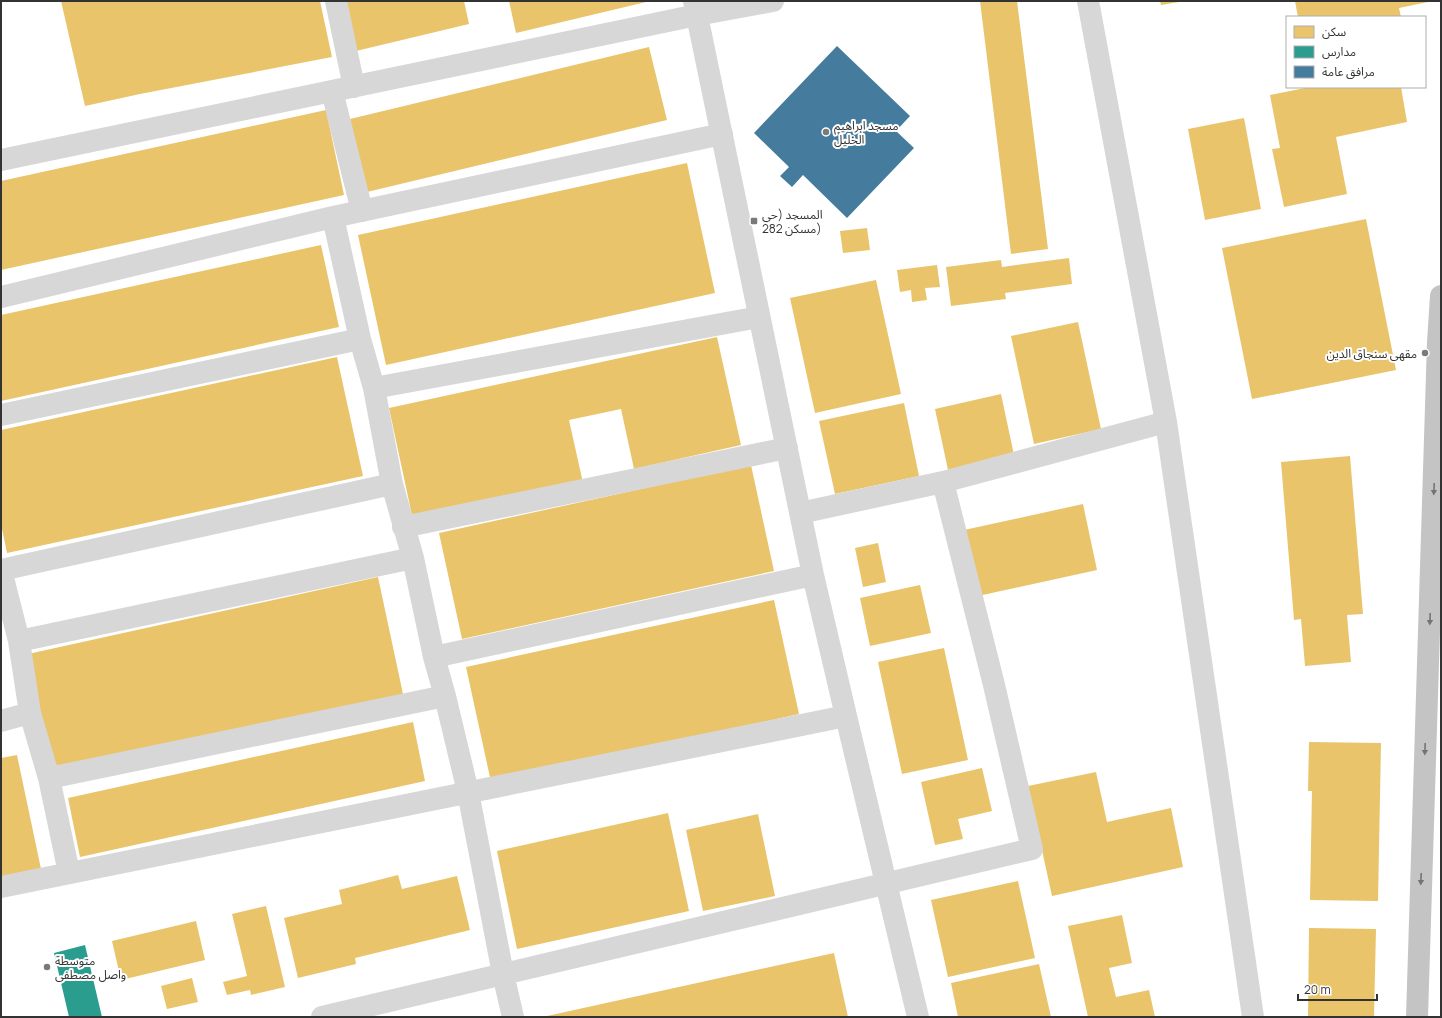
<svg xmlns="http://www.w3.org/2000/svg" width="1442" height="1018" font-family="Manrope,'Noto Sans Arabic',sans-serif">
<rect width="100%" height="100%" fill="#fff"/>
<path fill="#e9c46a" d="M61,1H320L332,57L140,94L85,106Z
M344,1H464L469,24L356,51Z
M509,1H646V2L516,33Z
M980,1H1017L1048,249L1011,254Z
M1160,1H1179V2L1161,5Z
M1295,1H1428V2L1399,8L1401,17H1298Z
M649,47L667,120L367,192L350,119Z
M1310,87H1401L1407,122L1336,137L1347,194L1284,207L1272,149L1280,148L1270,95Z
M326,110L344,195L1,270V181Z
M1244,118L1261,209L1205,220L1188,129Z
M687,163L715,293L386,365L358,235Z
M1366,219L1396,370L1252,399L1222,248Z
M867,228L870,250L843,253L840,231Z
M321,245L339,327L1,401V315Z
M1069,258L1072,284L1005,293L1006,299L951,306L946,267L1001,260L1002,267Z
M937,265L940,287L925,288L927,300L912,302L911,290L900,292L897,270Z
M876,280L901,394L815,413L790,298Z
M1078,322L1101,429L1034,444L1011,336Z
M717,337L741,445L634,469L621,409L569,420L583,483L413,520L389,408Z
M337,357L363,476L7,553L1,524V430Z
M1001,394L1014,455L948,470L935,409Z
M904,403L919,476L835,494L819,421Z
M1350,456L1363,614L1347,615L1351,662L1305,666L1301,619L1294,620L1281,462Z
M751,465L774,571L462,639L439,533Z
M1083,504L1097,570L978,596L964,530Z
M878,543L886,582L863,587L855,548Z
M378,577L403,694L53,771L28,654Z
M920,585L931,633L870,646L860,598Z
M774,600L799,714L491,782L466,667Z
M944,648L968,760L902,774L878,662Z
M413,722L425,781L80,857L68,798Z
M1309,742L1381,743L1378,901L1310,900L1312,791H1308Z
M17,755L41,869L1,878V758Z
M982,768L992,811L958,819L963,839L935,845L921,782Z
M1096,772L1107,822L1171,808L1183,867L1052,896L1028,786Z
M668,813L689,911L517,949L497,851Z
M758,814L775,896L703,911L686,830Z
M398,875L402,889L457,876L470,930L355,958L356,964L298,978L284,918L342,904L339,890Z
M1018,881L1035,958L948,977L931,900Z
M266,906L285,987L251,995L250,990L227,995L223,982L247,976L232,914Z
M1122,915L1132,963L1109,968L1116,997L1149,990L1155,1017H1088L1068,926Z
M196,921L205,960L121,980L112,941Z
M1309,928L1376,929L1374,1017H1308Z
M834,953L848,1017H547V1016Z
M1039,964L1051,1017H958L951,983Z
M192,978L198,1002L167,1009L161,986Z"/>
<path fill="#2a9d8f" d="M85,945L102,1017H69L54,953Z"/>
<path fill="#457b9d" d="M837,46L910,116L896,131L914,148L847,218L803,175L792,187L780,176L789,167L754,133Z"/>
<g fill="none" stroke-linecap="round" stroke-linejoin="round">
<path stroke="#d7d7d7" stroke-width="22" d="M336,1L354,87
M694,1L813,575L846,716L918,1017
M1088,1L1166,422L1253,1017
M332,91L362,211
M1,160L697,15L773,1
M333,217L360,339L374,388L392,484L413,558L434,657L445,696L468,792L503,974L513,1017
M1,297L333,217L722,134
M374,388L759,317
M1,415L360,339
M800,513L943,482L1166,422
M403,527L787,448
M1,570L392,484
M1,570L19,641L30,713L49,778L69,873
M19,641L413,558
M434,657L813,575
M1,721L30,713
M49,778L445,696
M1,887L846,716
M322,1017L1032,849L994,685L943,482"/>
<path stroke="#c4c4c4" stroke-width="22" d="M1417,1017L1438,342L1441,296"/>
</g>
<defs><path id="oneway-solid" d="M-6-.8H1V-3.2L6.5 0L1 3.2V.8H-6Z"/></defs>
<g fill="#747474">
<use href="#oneway-solid" transform="translate(1434 489) rotate(92)"/>
<use href="#oneway-solid" transform="translate(1430 619) rotate(92)"/>
<use href="#oneway-solid" transform="translate(1425 749) rotate(92)"/>
<use href="#oneway-solid" transform="translate(1421 879) rotate(92)"/>
</g>
<g fill="#7a7a7a" stroke="#fff" stroke-width="1.5">
<circle cx="826" cy="132" r="4"/>
<rect x="750" y="217" width="8" height="8" rx="2"/>
<circle cx="1425" cy="353" r="4"/>
<circle cx="47" cy="967" r="4"/>
</g>
<g text-anchor="middle" dominant-baseline="central" stroke-width="4" stroke-linejoin="round" paint-order="stroke">
<g font-size="12" fill="#333" stroke="#fff" text-anchor="start">
<text x="834" y="125">مسجد ابراهيم<tspan x="834" dy="14">الخليل</tspan></text>
<text x="762" y="214">المسجد (حي<tspan x="762" dy="14">282 مسكن)</tspan></text>
<text x="1417" y="353" text-anchor="end">مقهى سنجاق الدين</text>
<text x="55" y="960">متوسطة<tspan x="55" dy="14">واصل مصطفى</tspan></text>
</g>
</g>
<rect width="1442" height="1018" fill="none" stroke="#333333" stroke-width="4"/>
<rect x="1286" y="16" width="140" height="72" fill="#ffffff" stroke="#adadad"/>
<rect x="1294" y="26" width="20" height="12" fill="#e9c46a" stroke="#adadad"/>
<text x="1322" y="36" font-size="12" fill="#333333">سكن</text>
<rect x="1294" y="46" width="20" height="12" fill="#2a9d8f" stroke="#adadad"/>
<text x="1322" y="56" font-size="12" fill="#333333">مدارس</text>
<rect x="1294" y="66" width="20" height="12" fill="#457b9d" stroke="#adadad"/>
<text x="1322" y="76" font-size="12" fill="#333333">مرافق عامة</text>
<path d="M1298 994v6h79v-6" fill="none" stroke="#333333" stroke-width="2"/>
<text x="1304" y="994" font-size="12" fill="#333333" stroke="#ffffff" stroke-width="3" paint-order="stroke">20 m</text>
</svg>
